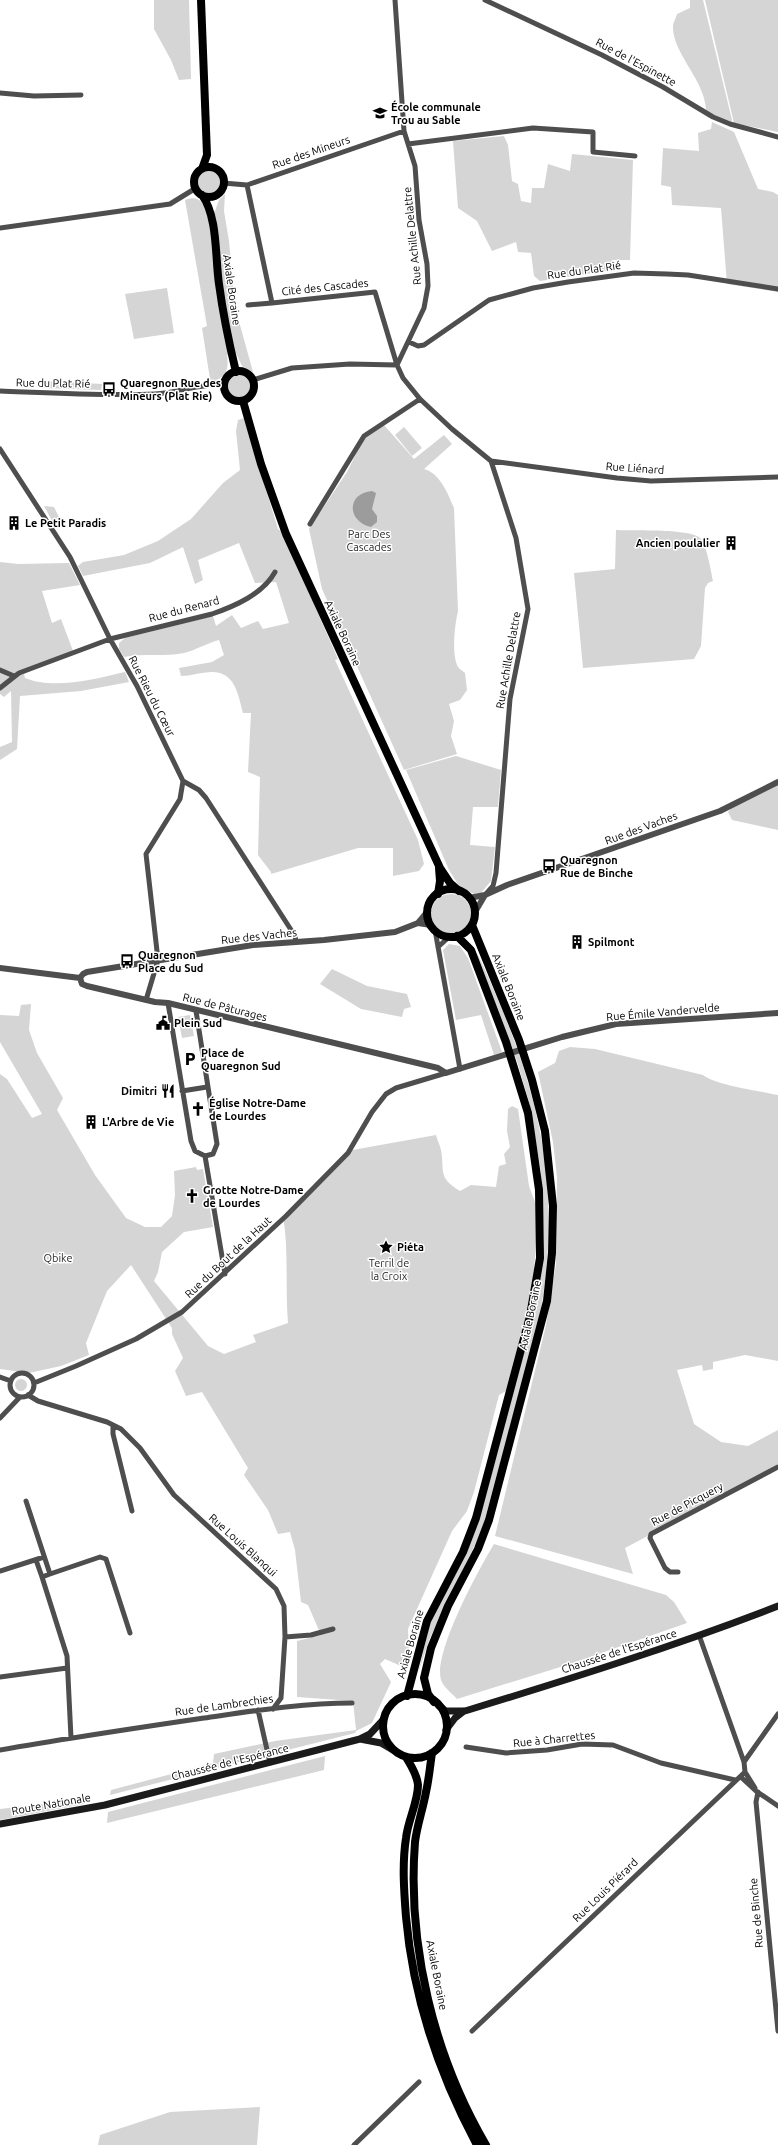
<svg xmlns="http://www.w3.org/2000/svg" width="778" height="2145" font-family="Ubuntu,sans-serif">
<rect width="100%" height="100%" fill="#fff"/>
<path fill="#d5d5d5" d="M154,0H189L191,79L179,80L171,60L154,29Z
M690,0H703L732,120L730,124L706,110C705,80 672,53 673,26C673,23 676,18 677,14L690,8Z
M705,0H778V132L734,123Z
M712,122L734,132L758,189L773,192L778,195V292L727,284L721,208L672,205L671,187L661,185L663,148L699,151L698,133L711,129Z
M504,136L508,145L512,181L518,184L521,201L531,203L532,188H544L548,164L570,171L572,154L633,160L630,260H612L613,270L540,281L534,276L531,253L518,252L516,242L492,251L477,221L458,208L453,141Z
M198 182a11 11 0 1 1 22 0a11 11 0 1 1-22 0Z
M225,194L224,211L229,241L235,307L253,372L242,366L236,353L227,355C229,368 227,376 213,382L210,379L202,328L207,326L185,200C198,195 202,201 206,211H215L219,200Z
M167,288L174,333L134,339L125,294Z
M228 386a11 11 0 1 1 22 0a11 11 0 1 1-22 0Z
M40,381L102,384L101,390L41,388Z
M244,418L278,529L282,532L338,659L335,660L418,840L424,864L419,871L393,876V848H358L271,874V872L258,855L260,777L248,772L251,713H243C238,694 235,672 212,672C201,672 191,676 181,676L179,668L212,662L224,655L219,640C207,643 196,650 184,653C164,657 144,653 124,657L119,649V643L125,638L213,616L216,626L232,615L241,628L258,621L263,629L289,623L276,582L255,583L239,543L198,560L203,580L195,584L183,547L150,563L83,576L78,566L83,562L124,555L158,541L191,519L223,483L240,470L236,431L238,420Z
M384,425L414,459L444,435L452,444L424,469C440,473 448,494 454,508L458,611C455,624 451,654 458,667C459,669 463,671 465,673L467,690L460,700L449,704L454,721L451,736L457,754L404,770L322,589L309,529L347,472L364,438Z
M404,427L422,448L412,456L395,435Z
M44,506L54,507L59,517L56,528Z
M616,530C632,531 693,528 701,539C707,547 711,571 713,581L708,583L705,588L701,646L694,659L583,668L574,573L615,569Z
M0,562L18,564L69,563L80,585L42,591L52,623L61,619L73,651L24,674L25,678C54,690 95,679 125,672L129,682L81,691L20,696L17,749L0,760V747L12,742L11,691L4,697L0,694Z
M456,756L501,770L498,807H473L470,845L495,847L491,881L481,893L474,894L459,886L449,870L406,770Z
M778,782V830L732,820L728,812L735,804Z
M431 914a20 20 0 1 1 40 0a20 20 0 1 1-40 0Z
M449,944L460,946L468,958L502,1052L494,1055L481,1015L456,1020L443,950Z
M477,953C487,973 495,993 504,1014C546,1118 560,1208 539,1320L482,1530L430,1638L418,1673L431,1619L460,1566L480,1517L534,1315L544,1242L541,1172L529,1102L517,1061L480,966Z
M332,969L367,986L407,994L411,1007L404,1009L402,1017L361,1009L320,984Z
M31,1004L29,1030L37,1053L63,1098L57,1110L95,1175L126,1218L145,1227H161L172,1216L175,1195L174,1171L196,1167L197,1170L203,1169L213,1227L184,1232L162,1252L158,1272L154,1281L208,1346L224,1354L256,1342L253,1335L288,1323C285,1288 289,1251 283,1216L347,1151L436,1135C437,1140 440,1145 441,1150C445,1171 437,1177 460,1191L471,1185L496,1187L499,1166L506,1164L504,1154L510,1147L507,1131L508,1109L512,1106L518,1109L529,1186L536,1205V1242L534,1270L526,1322L506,1391L499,1395L474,1492L467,1511L452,1531L408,1629L409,1650L401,1666L385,1659L380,1664L391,1682L372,1723L356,1731L355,1733L110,1795L111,1790L213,1763L214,1754L275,1741L356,1730L353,1701L297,1697V1641L321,1635L308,1605L301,1602L295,1550L290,1532L278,1534L268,1510L244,1475L248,1468L202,1392L186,1396L175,1371L183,1358L172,1334V1328L131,1265L107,1291L86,1343L89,1355L61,1366L29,1373L0,1369V1074L7,1079L32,1118L42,1114L0,1042V1015L19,1016L21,1005Z
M190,1015L194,1036L182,1038L178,1017Z
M570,1047L595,1049L703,1075C715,1085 760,1091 778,1095V1361L745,1355L713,1362V1369L703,1371L702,1365L677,1370L694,1424L721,1442L748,1446L778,1430V1467L625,1548L633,1574L495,1536L546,1325L556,1264L557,1177L553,1142L538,1072L555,1063L559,1051Z
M15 1385a6 6 0 1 1 12 0a6 6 0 1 1-12 0Z
M494,1544L666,1595L674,1602L687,1623L570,1664L457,1699C453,1694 443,1687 441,1680C433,1653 479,1569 494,1544Z
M325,1756L324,1770L107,1823L108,1812Z
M83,1799L84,1804L0,1820V1809Z
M260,2107L257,2145H98L100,2135L170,2112Z"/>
<path fill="#9c9c9c" d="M372,491L376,493L372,509L377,516V522L371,527C346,521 347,493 372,491Z"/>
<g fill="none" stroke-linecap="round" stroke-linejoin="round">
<path stroke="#4e4e4e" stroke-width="5" d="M395,0L404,131L415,166L419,220L427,264L428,286L424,308L397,365
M485,0L602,55L663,87L713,117L730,124L778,137
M0,93L34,96L81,95
M408,144L533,128L593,132V152L635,156
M223,183L247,185L404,131
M247,185L272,303L375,292L397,365L403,378L420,399L452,429L491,461L516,538L528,609L510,699L496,873L493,886L486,894
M0,228L170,204L196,188
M248,305L272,303
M409,342L418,346L424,345L489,300L533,288L568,282L634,273L667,274L688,275L778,289
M253,380L292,368L350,364L397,365
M0,391C51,393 104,396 155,394C178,393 201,383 224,385
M0,449L70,557L110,639L137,686L183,781L199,790L206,798L295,936L296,942
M491,461L617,478L651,481L778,477
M310,524L364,436L420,399
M0,670L14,676
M0,688L19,673L110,639L212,614C235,606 263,594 275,572
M435,930L460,1069
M438,947L449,937
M146,1000L158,960L146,854L180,799L183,781
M168,1003L191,1141L195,1151L205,1156L213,1154L217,1144L196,1011
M182,1091L207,1087
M205,1156L225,1274
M10 1385a12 12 0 1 1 24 0a12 12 0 1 1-24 0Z
M0,1377L11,1381
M34,1383L76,1366L136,1339L182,1312L286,1216L348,1153L372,1112L386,1094L396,1088L446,1073
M28,1395L38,1401L107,1422L121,1429L140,1448L174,1495L276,1589L284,1606L285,1637L281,1698L273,1709
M0,1418L20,1397
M113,1425V1434L132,1511
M26,1501L50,1574L42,1577L67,1656L71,1738
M36,1560L42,1577
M0,1571L44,1557
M678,1572H670L665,1568L650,1538L651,1534L778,1467
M50,1574L100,1557L106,1559L130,1633
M285,1637L311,1635L333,1629
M0,1677L67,1668
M258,1710L270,1763
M466,1747L506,1753L547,1750L582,1744L613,1745L661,1763L735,1780
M0,1750C68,1738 136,1728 204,1718C253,1711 302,1703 352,1703
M744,1762L778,1714
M745,1772L755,1788
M742,1778L756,1791L778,1806
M758,1792L756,1802L778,2031
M472,2031L745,1772L744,1762L699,1635
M354,2145L419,2082"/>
<path stroke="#4e4e4e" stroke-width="6" d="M469,898L485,895L507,885L720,811L778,782
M475,912L485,895
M418,923L431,925
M0,968L80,978
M80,978L82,984L87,986L155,1002L168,1003L438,1068L446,1073L562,1037L616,1024L778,1013
M80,978L83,974L87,972L253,945L324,940L395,932L418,923L428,911"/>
<path stroke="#1b1b1b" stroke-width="7" d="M439,1706L446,1711H465C570,1679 675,1646 778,1606
M446,1730L455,1718L464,1711
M360,1739L381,1743L393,1750
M0,1824L105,1805L360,1739L370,1734L384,1719"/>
<path stroke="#000" stroke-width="8" d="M201,0L207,155L202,169
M194 182a15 15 0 1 1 30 0a15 15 0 1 1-30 0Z
M202,195C218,217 215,257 219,284C223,314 229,343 236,372
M224 386a15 15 0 1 1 30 0a15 15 0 1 1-30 0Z
M243,401L261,464L286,534L440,868L450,883L459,891
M438,894L440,881L439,868"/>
<path stroke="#000" stroke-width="8" d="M427 913a24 24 0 1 1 48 0a24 24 0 1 1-48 0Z
M383 1726a32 32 0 1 1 64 0a32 32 0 1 1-64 0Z
M407,1696L427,1621L463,1552L476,1518L530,1316L540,1258L539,1190L528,1113L506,1042L471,950L457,936
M434,1702L428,1694L424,1678L431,1648L448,1606L478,1549L489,1520L547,1301L552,1253L553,1206L545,1131L532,1080L519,1040L472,925
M432,1753C430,1766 429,1779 426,1792C423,1809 417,1825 415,1842C407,1946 434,2056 486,2145
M406,1757C411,1766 417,1774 418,1785C418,1802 408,1820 406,1838C402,1864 404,1891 406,1917C413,1997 439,2074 477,2145"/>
</g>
<defs>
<symbol id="school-bare" viewBox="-9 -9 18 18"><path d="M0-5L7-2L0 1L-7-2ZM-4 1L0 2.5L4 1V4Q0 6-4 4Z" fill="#000" stroke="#fff" stroke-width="2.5" paint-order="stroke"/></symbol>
<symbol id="bus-bare" viewBox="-9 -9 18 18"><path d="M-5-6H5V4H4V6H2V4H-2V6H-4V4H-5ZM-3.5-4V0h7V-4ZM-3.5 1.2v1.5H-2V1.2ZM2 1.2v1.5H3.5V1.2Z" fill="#000" stroke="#fff" stroke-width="2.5" paint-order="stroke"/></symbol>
<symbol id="building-bare" viewBox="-9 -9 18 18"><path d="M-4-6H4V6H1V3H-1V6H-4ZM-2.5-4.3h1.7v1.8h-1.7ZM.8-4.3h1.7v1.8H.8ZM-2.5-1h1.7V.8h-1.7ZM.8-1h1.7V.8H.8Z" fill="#000" stroke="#fff" stroke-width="2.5" paint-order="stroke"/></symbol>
<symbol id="civic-bare" viewBox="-9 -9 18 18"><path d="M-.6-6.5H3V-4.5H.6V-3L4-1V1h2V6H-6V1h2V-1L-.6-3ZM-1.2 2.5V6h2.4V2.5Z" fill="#000" stroke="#fff" stroke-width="2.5" paint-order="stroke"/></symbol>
<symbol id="parking-bare" viewBox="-9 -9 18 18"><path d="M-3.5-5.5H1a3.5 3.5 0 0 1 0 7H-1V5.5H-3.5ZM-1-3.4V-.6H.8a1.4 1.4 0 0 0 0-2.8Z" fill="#000" stroke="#fff" stroke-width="2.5" paint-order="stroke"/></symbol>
<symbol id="restaurant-bare" viewBox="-9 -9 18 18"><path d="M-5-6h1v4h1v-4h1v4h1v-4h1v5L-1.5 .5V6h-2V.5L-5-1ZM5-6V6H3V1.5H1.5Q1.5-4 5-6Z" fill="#000" stroke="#fff" stroke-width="2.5" paint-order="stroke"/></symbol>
<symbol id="church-bare" viewBox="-9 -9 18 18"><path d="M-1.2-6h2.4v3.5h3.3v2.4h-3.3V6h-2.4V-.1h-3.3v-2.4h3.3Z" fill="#000" stroke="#fff" stroke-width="2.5" paint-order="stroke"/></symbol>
<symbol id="sight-bare" viewBox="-9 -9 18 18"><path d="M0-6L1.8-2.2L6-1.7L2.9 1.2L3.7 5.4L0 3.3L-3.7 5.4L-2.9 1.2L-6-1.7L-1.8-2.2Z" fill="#000" stroke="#fff" stroke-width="2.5" paint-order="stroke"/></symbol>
</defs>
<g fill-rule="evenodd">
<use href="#school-bare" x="370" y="103" width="20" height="20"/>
<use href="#bus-bare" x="99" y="379" width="20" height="20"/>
<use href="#building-bare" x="4" y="513" width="20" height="20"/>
<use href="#building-bare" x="721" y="533" width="20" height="20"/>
<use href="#bus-bare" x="539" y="856" width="20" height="20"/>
<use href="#building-bare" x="567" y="932" width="20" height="20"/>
<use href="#bus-bare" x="117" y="951" width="20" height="20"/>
<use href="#civic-bare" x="153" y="1013" width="20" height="20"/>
<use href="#parking-bare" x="180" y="1049" width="20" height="20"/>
<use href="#restaurant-bare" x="158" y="1081" width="20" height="20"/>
<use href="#church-bare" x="188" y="1099" width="20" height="20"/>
<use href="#building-bare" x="81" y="1112" width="20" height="20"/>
<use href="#church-bare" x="182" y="1186" width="20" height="20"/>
<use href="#sight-bare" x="376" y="1237" width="20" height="20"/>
</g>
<g text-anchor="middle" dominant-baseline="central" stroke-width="3" stroke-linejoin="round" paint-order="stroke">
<g font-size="11" fill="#000" stroke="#fff">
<text transform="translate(636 62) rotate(28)">Rue de l'Espinette</text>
<text transform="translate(311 152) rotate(-19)">Rue des Mineurs</text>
<text transform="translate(412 236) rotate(-96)">Rue Achille Delattre</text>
<text transform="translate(584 270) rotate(-8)">Rue du Plat Rié</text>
<text transform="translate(325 287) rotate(-6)">Cité des Cascades</text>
<text transform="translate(232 290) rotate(82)">Axiale Boraine</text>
<text transform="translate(53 383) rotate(1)">Rue du Plat Rié</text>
<text transform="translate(635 468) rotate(4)">Rue Liénard</text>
<text transform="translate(184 609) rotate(-15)">Rue du Renard</text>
<text transform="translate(343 633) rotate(65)">Axiale Boraine</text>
<text transform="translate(508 660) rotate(-80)">Rue Achille Delattre</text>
<text transform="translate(152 696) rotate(63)">Rue Rieu du Cœur</text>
<text transform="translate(641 828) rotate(-20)">Rue des Vaches</text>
<text transform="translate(259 936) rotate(-6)">Rue des Vaches</text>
<text transform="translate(509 987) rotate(68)">Axiale Boraine</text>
<text transform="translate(225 1007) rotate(14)">Rue de Pâturages</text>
<text transform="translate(663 1012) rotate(-5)">Rue Émile Vandervelde</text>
<text transform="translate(228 1257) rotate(-43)">Rue du Bout de la Haut</text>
<text transform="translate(530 1315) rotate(-78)">Axiale Boraine</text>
<text transform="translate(687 1504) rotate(-28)">Rue de Picquery</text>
<text transform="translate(243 1545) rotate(42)">Rue Louis Blanqui</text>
<text transform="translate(410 1644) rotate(-74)">Axiale Boraine</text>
<text transform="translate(619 1651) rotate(-18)">Chaussée de l'Espérance</text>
<text transform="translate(224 1705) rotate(-8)">Rue de Lambrechies</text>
<text transform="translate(554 1739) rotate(-6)">Rue à Charrettes</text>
<text transform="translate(230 1762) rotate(-14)">Chaussée de l'Espérance</text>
<text transform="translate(51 1804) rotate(-10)">Route Nationale</text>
<text transform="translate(605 1890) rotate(-44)">Rue Louis Piérard</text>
<text transform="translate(756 1913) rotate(-95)">Rue de Binche</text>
<text transform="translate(437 1975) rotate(79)">Axiale Boraine</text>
</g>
<g font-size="11" font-weight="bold" fill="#000" stroke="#fff" text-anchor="start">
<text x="391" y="107">École communale<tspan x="391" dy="13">Trou au Sable</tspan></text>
<text x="120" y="383">Quaregnon Rue des<tspan x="120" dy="13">Mineurs (Plat Rie)</tspan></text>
<text x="25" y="523">Le Petit Paradis</text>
<text x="720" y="543" text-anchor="end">Ancien poulalier</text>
<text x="560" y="860">Quaregnon<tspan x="560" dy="13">Rue de Binche</tspan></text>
<text x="588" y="942">Spilmont</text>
<text x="138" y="955">Quaregnon<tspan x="138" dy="13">Place du Sud</tspan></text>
<text x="174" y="1023">Plein Sud</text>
<text x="201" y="1053">Place de<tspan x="201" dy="13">Quaregnon Sud</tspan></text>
<text x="157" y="1091" text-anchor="end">Dimitri</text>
<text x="209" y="1103">Église Notre-Dame<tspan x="209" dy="13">de Lourdes</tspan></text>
<text x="102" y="1122">L'Arbre de Vie</text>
<text x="203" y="1190">Grotte Notre-Dame<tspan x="203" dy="13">de Lourdes</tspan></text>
<text x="397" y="1247">Piéta</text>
</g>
<g font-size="11" fill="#2c2c2c" stroke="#fff">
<text x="369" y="534">Parc Des<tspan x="369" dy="13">Cascades</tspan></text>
<text x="58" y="1258">Qbike</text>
<text x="389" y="1263">Terril de<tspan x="389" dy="13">la Croix</tspan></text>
</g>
</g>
</svg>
